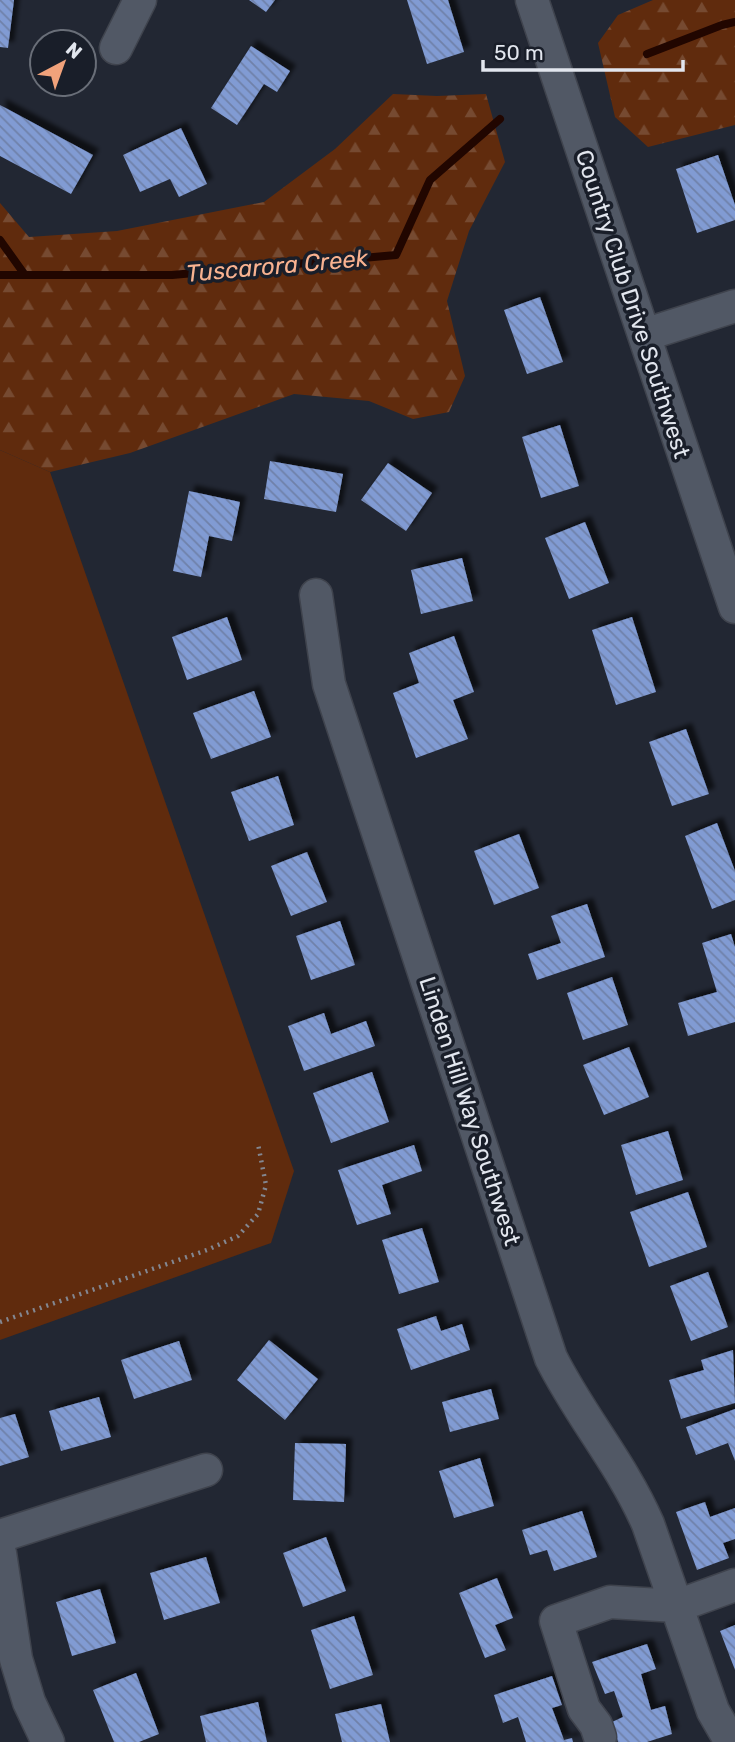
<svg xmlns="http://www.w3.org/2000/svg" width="735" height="1742" font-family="Rubik,sans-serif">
<defs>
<pattern id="forest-firs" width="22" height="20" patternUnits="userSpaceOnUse" patternTransform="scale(1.75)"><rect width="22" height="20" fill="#602b0d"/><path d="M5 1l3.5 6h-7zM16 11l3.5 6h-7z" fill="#764a31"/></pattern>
<pattern id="building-back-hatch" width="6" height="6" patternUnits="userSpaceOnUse" patternTransform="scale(1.75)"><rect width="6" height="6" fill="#819bd3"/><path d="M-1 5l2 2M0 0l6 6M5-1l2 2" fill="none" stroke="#6f81a9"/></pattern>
<filter id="shadow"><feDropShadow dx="6" dy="-6" stdDeviation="2" flood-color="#0009"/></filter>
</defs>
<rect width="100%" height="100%" fill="#222733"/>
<path fill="#602b0d" d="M0,450L50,472L294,1171L271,1243L0,1340Z"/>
<path fill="url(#forest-firs)" d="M653,0H735V125L648,147L615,117L598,43L618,15Z
M393,94L437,96L486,94L505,162L469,231L447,301L465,376L449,412L413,419L369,401L294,394L130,453L50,472L0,450V203L29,237L117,231L264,202L335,149Z"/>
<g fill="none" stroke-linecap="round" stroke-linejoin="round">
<path stroke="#210600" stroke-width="8" d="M647,54L722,25L735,22
M0,240L25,275H172L396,255L430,180L500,119
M0,275H25"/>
</g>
<path fill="url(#building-back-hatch)" filter="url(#shadow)" d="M0,0H14L8,48L0,47Z
M249,0H275L266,12Z
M407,0H448L464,52L427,64Z
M251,46L290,71L277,92L264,84L237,125L211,108Z
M0,105L93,155L71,194L0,156Z
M181,128L207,184L179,197L170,179L140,192L123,155Z
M718,155L735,205V220L697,233L676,169Z
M540,297L563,362L527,374L504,310Z
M560,425L579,486L541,498L522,437Z
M270,461L343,474L336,512L264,499Z
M388,463L432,493L406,531L361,500Z
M189,491L240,502L232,541L209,536L201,577L173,571Z
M585,522L609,583L569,599L545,538Z
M462,558L473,601L421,614L411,570Z
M227,617L242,660L187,680L172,637Z
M632,617L656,692L616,705L592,630Z
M454,636L474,692L453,700L468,739L416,758L393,693L419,683L409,653Z
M254,691L271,737L211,759L193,713Z
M686,729L709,794L672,806L649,742Z
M278,776L294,825L249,841L231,792Z
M717,823L735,871V900L712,909L685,836Z
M519,834L539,888L494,905L474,851Z
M307,852L327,902L291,916L271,866Z
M587,904L605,957L537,980L528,954L561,943L551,916Z
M340,921L355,965L311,980L296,936Z
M731,934L735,947V1022L688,1036L678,1003L717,992L702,943Z
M612,977L628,1025L583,1040L567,993Z
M324,1013L331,1034L366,1021L375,1046L304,1071L288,1026Z
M629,1047L649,1097L604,1115L583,1065Z
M372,1072L389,1122L331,1143L313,1093Z
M668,1131L683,1180L636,1195L621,1145Z
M414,1145L422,1171L382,1185L391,1214L357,1225L338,1170Z
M688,1192L707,1247L649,1267L630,1212Z
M422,1228L439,1282L399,1294L382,1240Z
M708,1272L728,1327L691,1341L670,1286Z
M436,1316L441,1331L462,1324L470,1350L411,1370L397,1329Z
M269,1340L318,1379L285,1420L237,1380Z
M179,1341L192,1380L134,1399L121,1360Z
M733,1350L735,1403L681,1419L669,1380L704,1370L701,1360Z
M491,1389L499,1419L450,1432L442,1402Z
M99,1397L111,1437L61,1451L49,1411Z
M735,1409V1461L728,1443L696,1455L686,1427Z
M15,1414L29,1457L0,1466V1418Z
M295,1443L346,1444L344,1502L293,1500Z
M480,1458L494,1506L454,1518L439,1471Z
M705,1502L710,1517L735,1508V1539L723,1543L729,1558L697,1570L676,1512Z
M582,1511L597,1557L554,1571L547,1550L530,1555L522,1530Z
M326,1537L346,1591L303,1607L283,1553Z
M206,1557L220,1603L164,1620L150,1573Z
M497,1578L513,1618L495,1625L506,1650L485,1658L459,1593Z
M100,1589L116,1643L72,1656L56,1602Z
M354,1616L373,1675L330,1689L311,1630Z
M735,1625V1670L720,1631Z
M647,1644L656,1669L641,1674L651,1710L665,1706L672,1734L647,1742H618L612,1722L623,1717L614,1691L605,1694L592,1662Z
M136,1673L159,1734L139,1742H114L93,1690Z
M552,1676L562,1705L552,1708L564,1740L572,1738L573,1742H526L518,1717L503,1723L494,1695Z
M258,1702L267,1742H206L200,1716Z
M381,1704L390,1742H342L335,1714Z"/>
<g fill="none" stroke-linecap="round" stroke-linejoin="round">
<defs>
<path id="minor" d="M532,0L735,607
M116,48L140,0
M644,335L735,306
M316,595L329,684L551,1358C580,1416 622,1464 648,1524L713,1711L731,1742
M0,1536L206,1470
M0,1553L16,1659L29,1702L48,1742
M600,1737L596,1725L584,1709L556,1621L610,1602L677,1606L735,1585"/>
</defs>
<use href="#minor" stroke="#3f434d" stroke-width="35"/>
<path stroke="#838791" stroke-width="4.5" stroke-dasharray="2 5" stroke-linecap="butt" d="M0,1322L207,1250L238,1236L258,1214L266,1185L258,1144"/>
<use href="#minor" stroke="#515865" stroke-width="32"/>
</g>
<g text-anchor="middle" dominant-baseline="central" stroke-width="7" stroke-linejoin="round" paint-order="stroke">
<g font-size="23" fill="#e2e6ee" stroke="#191e29">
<text transform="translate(633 304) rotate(72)">Country Club Drive Southwest</text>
<text transform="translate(470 1111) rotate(72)">Linden Hill Way Southwest</text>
</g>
<g font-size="24" font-style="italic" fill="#f8b290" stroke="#191e29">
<text transform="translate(277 266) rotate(-5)">Tuscarora Creek</text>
</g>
</g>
<g transform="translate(63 63) rotate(41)"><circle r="33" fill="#191e29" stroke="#696e78" stroke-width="2"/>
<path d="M0-5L12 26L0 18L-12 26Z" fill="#f1a27b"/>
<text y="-10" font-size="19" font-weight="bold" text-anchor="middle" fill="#e2e6ee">N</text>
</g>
<path d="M483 60v10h200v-10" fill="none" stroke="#e2e6ee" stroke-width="3.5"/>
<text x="494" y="60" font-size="21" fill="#e2e6ee" stroke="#191e29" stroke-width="5" paint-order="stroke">50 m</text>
</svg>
